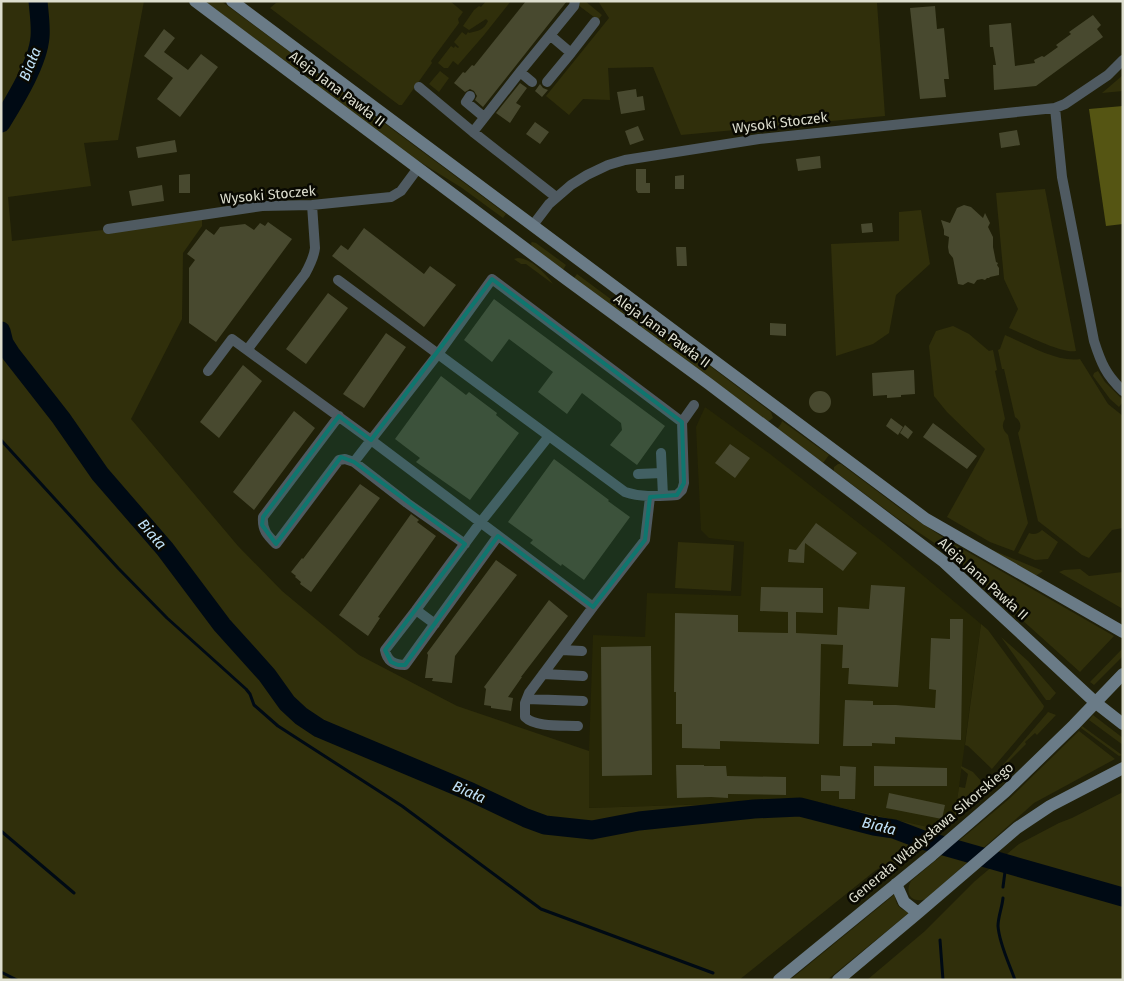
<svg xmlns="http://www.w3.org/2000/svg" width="1124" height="981" font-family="'Fira Sans',sans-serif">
<rect width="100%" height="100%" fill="#202008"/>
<path fill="#272706" d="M705,407L770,454L883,542L981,624L959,787L954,820L941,830L813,801L588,808L589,751L593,635L645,637L647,593L741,596L744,542L709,538L701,530L696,427Z"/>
<path fill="#302f0b" d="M1,1H144L118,140L84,143L91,186L8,197L12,241L202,218V226L183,253L182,319L131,419L238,546L282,591L359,655L457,706L589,751V808L813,801L941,830L897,863H889L876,870L739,980H1Z
M204,1H221L294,55L300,64L299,68L297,70Z
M288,1H450L463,12L458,19L459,23L431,61L432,63L402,105H399L270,8L276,3Z
M486,1H511L484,35L458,65L453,61L448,68H444L438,63L451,46L454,48L455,46L458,48L459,47L454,42L462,32L466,35L468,32L469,33C478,31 484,30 488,21L486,19L469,30L463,26L474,10L479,6L481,7Z
M581,1H585L602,15L598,20L578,5Z
M598,1H890L877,3L885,116L681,135L653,67L608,68L610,100L583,99L569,115L546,96L609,18Z
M313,70L506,214L503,218L462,188L412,157L307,78L312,73Z
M440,71L449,78L439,92L429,84Z
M1123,75V91L1102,93Z
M1045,189L1076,351C1062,354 1024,334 1009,328L1018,309L1004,279L996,193Z
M921,210L930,264L896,295L889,333L873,344L836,356L831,244L899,241V212Z
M532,242L536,243L566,265L563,270L532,246L531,243Z
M518,258C531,258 547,275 553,284L526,264H521L514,259Z
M577,274L651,329L698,357L771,412L773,418L769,421H766L574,278Z
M953,326L969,334L989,351L993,350L997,370L995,371L1005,419C1001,426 1003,430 1008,435L1028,523L1014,551L990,542L947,517L985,449L947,412L934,396L929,346L936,331Z
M1005,335C1026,344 1058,363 1080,359L1108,404L1123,416V528L1112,530L1089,558L1082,555L1038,521L1018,433C1022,427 1021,421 1015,417L1004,369H1002L998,350L1000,349Z
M1098,371L1105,382L1123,400V402L1119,407L1110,399L1093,376L1094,373Z
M782,421L829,455L823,463L777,429L781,424Z
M838,464H841L905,512L947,540L1114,636L1080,672L942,548L897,518L834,471V467Z
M1042,530L1058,542L1048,559L1035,560L1018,553L1029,533C1034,535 1038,534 1042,530Z
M678,542L734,545L731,591L675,588Z
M985,547L1043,571L1037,575H1033Z
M1080,569L1089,576L1123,572V609L1059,572L1064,570Z
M981,624L988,630L1044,706L1043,709L992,769L968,746L965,745Z
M1001,637L1028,661L1056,693L1050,700H1046Z
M1123,648V656L1094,685L1090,682Z
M1048,712L1056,715L1037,735L1035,733L1025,742L1026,744L997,773H996Z
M1093,715L1123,738V745L1089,720Z
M1082,726L1122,755L1119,756L1081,728Z
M1079,731L1115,759L1034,803L926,899C912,904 904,894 911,881L1009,799Z
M961,766L973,772L982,782L974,790L971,802L954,820L959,787L965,788L968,774L961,768Z
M1123,792V980H867L925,931L975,881L1019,844L1059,823L1072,818Z
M895,894C895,905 900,910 910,912L827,980H790Z"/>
<path fill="#555513" d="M1123,106V224L1106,226L1089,109Z"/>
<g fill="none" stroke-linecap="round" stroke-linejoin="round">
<path stroke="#000a14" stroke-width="3" d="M1,440L118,568L167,618L246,689L250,694L254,705L278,726L402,806L541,909L713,973
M1,831L74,893
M1003,887L1006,864
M1003,898C1002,908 998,917 998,926C999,943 1009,963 1015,980
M940,940L943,980
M1,972L17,980"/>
<path stroke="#000a14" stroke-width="19" d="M1,123C15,100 38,63 40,37C41,25 39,13 38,1
M1,331L4,343L11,354L61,418L100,474L165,549L222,625L267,675L287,703L301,716L319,728L471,792L526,818L545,825L592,830L639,821L754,809L800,807L874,826L894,829L923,840L1123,897"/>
</g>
<path fill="#48492f" d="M526,1H567L483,107L475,100L477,96L474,91L470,89L465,92L454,83L463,72L465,73L472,65L474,66Z
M935,6L937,29L944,28L949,79H944L946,97L920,99L910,8Z
M1093,15L1101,25L1097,29L1103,37L1036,86L994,90L993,65H996L993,47H990L989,25L1011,23L1015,66L1035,63L1034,60L1042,56L1044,57L1058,47L1056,45L1071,34L1069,32Z
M164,29L175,38L164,52L188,70L201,54L218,67L180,117L157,99L173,78L144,56Z
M520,83L527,88L516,103L521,106L510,123L496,113Z
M540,84L543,88L548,90L542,97L535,91Z
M636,89L637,97L643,96L645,110L621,114L617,92Z
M535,122L549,132L540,144L526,134Z
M638,126L644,140L630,145L625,131Z
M1017,130L1020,145L1001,148L999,133Z
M175,140L177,152L138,158L136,147Z
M820,156L821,168L798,171L796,159Z
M636,169H646V183H650V193H638L636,190Z
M190,174V193H179V175Z
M684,175V189H675V176Z
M162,185L164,201L132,206L129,191Z
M964,205L971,207L983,218L985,213L990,223L988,227L993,237V247L996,262L998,263L997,265L999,268V275L990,277L989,278H987L985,280L982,279L977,280L974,284L968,282L963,285L958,284L953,258L949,253L948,247L949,237L944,235V230L941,220L950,223L957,208Z
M268,222L292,239L216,342L189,323V268L195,260L187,254L206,229L214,235L220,227L245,224L254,230L260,223L265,226Z
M872,223L873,232L862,233L861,224Z
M364,228L424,274L430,266L456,285L424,327L332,256L341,245L348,250Z
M676,247H686L687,266H677Z
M328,293L348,308L306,364L286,349Z
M494,299L665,426L637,465L610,445L622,430L621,423L582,393L567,414L538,392L553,372L509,339L492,362L464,340Z
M770,323L786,324V336L770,335Z
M386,333L406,347L364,408L343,394Z
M243,365L262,381L219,438L200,422Z
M914,370L915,394L901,395V397L887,398V395L873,396L872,373Z
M441,376L466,395L469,392L497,413L496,415L519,433L470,500L416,462L420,458L395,439Z
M809 402a11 11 0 1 1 22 0a11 11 0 1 1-22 0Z
M294,411L315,428L254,510L233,492Z
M891,418L903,427L898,435L886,426Z
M933,423L977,456L967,469L923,437Z
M905,425L913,432L908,439L900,433Z
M730,444L750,458L735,478L715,463Z
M554,459L609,500L608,501L630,517L584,580L562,564L561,566L530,543L533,540L508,522Z
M360,484L380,498L311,592L300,584L301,582L295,577L296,576L291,572L302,558L303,559Z
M411,514L419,520L417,522L436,536L378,617L380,618L368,636L339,615Z
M816,523L857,553L843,571L805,543L804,563L788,562L789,549L796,550Z
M496,560L517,575L455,656L452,683L432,681L433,678H425L428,655L427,653Z
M871,585L905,587L898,687L848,684L849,668H842L843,645L821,644L819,744L720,741V749L682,748V724H676V692H674L675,613L738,615V632L788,633V612L760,611L761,587L823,588V613L796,612V633L837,635L838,607L869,609Z
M549,600L568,616L521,677H522L508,697L513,698L511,711L491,708V706L484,705L486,689L484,687Z
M950,619H963L961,740L895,737V744L872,743V746H843L845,700L873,701V705H896L935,708L936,690L929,689L931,638L950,639Z
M651,646L652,775L602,776L601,647Z
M676,765H704V766H726L727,776L786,777V795L728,794V798L711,797L677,798Z
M840,766L856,767L855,799H839V791H821V775L840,776Z
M874,766L947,768V786H874Z
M889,793L945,805L942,819L886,808Z"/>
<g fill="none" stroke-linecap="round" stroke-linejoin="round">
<path stroke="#4f5a61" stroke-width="10" d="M551,36L571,53L595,22
M520,72L532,82
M547,82L571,53
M419,87L473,132L556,197
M470,96L466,102L484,117
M1055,108L1062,177L1094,341C1101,363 1106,375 1123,391
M473,132L520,72L574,6L575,1
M312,205L315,248C314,257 310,265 305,274L247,350L371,440L354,462L407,503L465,544
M533,225L549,204L571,185L587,175L608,165L625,160L759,139L1055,108L1065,104L1108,75L1123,60
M108,229L262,206L312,205L391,197L401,191L418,168
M338,280L549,436
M208,371L232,339L247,350
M339,416L263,517C262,530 267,535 276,544L339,460L345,459L354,462
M661,453L663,496
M638,474L662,473
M650,497L645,540L593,607L371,440L438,354L492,279L682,422
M498,536L405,665C394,665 387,661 385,650L416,610L480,523L549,436L625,492C643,498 659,496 677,495L682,490L684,483L682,422L694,405
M416,610L435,624
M561,650L582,651
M543,674L583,676
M527,699L583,701
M578,726C564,725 536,728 525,717V703L529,693L593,607"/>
<path stroke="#6a7b87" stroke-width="12" d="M195,1L566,279L709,384L944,562L1096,703L1123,724
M232,1L926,519L1123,632
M896,884L904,902L918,913
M779,980L932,855L1005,792L1074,725L1123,674
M838,980L918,913L1017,828L1050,806L1123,768"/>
</g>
<path fill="#0f766e" fill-opacity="0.2" stroke="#0f766e" stroke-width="4" stroke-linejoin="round" d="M492,279L682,422L684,483L677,495L650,497L645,540L593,607L498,536L405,665H398L391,662L385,650L465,544L354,462L341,457L276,544L262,525L263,517L339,416L371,440Z"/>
<g text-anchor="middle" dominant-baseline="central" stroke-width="5" stroke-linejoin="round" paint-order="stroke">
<g font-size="14" fill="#dddecf" stroke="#090902">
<text transform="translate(337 89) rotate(37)">Aleja Jana Pawła II</text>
<text transform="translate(780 123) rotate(-7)">Wysoki Stoczek</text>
<text transform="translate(268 195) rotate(-5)">Wysoki Stoczek</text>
<text transform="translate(662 331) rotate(36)">Aleja Jana Pawła II</text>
<text transform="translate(983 579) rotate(42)">Aleja Jana Pawła II</text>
<text transform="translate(931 833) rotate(-40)">Generała Władysława Sikorskiego</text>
</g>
<g font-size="15" font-style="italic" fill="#c1e2f8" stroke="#090902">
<text transform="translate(30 64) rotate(-68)">Biała</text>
<text transform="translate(152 534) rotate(49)">Biała</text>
<text transform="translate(469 792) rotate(23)">Biała</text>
<text transform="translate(879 826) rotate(14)">Biała</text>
</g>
</g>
<rect width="1124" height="981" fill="none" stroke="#dddecf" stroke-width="5"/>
</svg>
